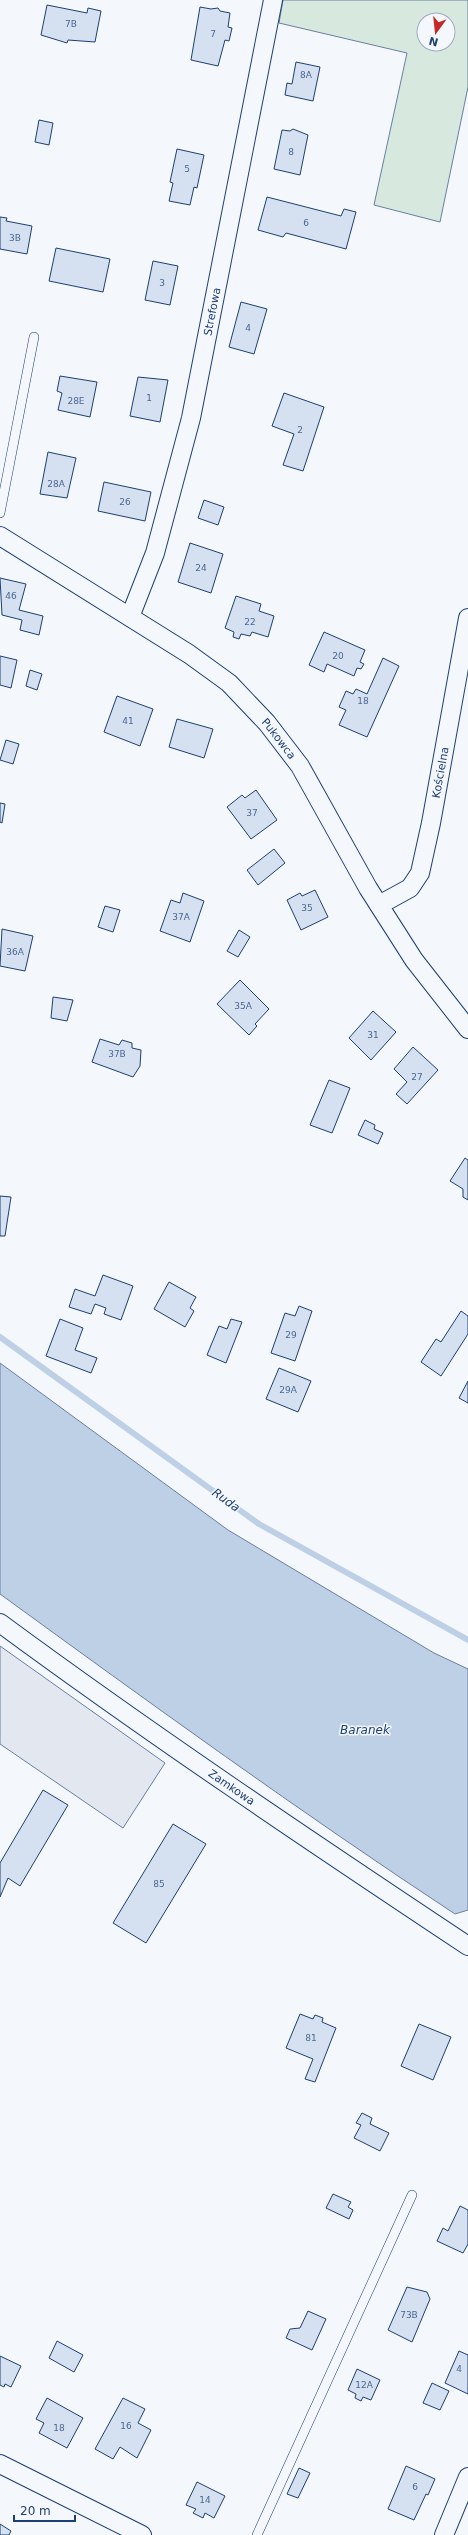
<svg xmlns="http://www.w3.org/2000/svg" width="468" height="2535" font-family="'DejaVu Sans',sans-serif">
<rect width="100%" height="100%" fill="#f4f7fb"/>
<path fill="#d7e8df" stroke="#687fa3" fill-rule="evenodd" d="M283,0H468V87L440,222L374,205L407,53L279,23ZM424,20H448V44H424Z"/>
<path fill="#e3e8f0" stroke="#687fa3" d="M0,1646L165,1763L123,1828L0,1744Z"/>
<path fill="#bed0e5" stroke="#687fa3" d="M0,1363L228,1530L434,1653L468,1669V1910L455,1914C300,1812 150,1703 0,1594Z"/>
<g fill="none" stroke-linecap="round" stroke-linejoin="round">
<path stroke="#bed0e5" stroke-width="6" d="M0,1337L259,1524L468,1640"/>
</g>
<path fill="#d5e0f0" stroke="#1d3f73" d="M47,5L87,13L88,8L101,11L95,42L68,40L67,43L41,35Z
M200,7L211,9L218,8L220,11L230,13L228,27L232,28L229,41L225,40L218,66L191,60Z
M296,62L320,67L313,101L285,95L287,83L292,84Z
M39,120L53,123L49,145L35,142Z
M293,129L308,135L300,175L274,169L282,130L290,131Z
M177,149L204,155L197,188L194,187L190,205L169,201L173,183L170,182Z
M267,197L341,216L344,209L356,212L346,249L286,233L283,237L258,230Z
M0,217L7,218L6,221L32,226L27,254L0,249Z
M56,248L110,259L103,292L49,281Z
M153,261L178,266L170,305L145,300Z
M241,302L267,309L254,354L229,347Z
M60,376L97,382L90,417L58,410L62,393L57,391Z
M138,377L168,380L160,422L130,416Z
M284,393L324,407L303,471L283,465L294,434L272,426Z
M48,452L76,458L67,498L40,494Z
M104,482L151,492L145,521L98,511Z
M204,500L224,507L218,525L198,518Z
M190,543L223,554L211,593L178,582Z
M0,578L26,584L19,610L43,616L39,635L20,630L22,620L2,615Z
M236,596L261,604L259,611L274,616L268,637L252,632L250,636L241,634L239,639L233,637L234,632L225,628Z
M324,632L365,650L360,662L364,664L361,669L357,668L354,676L327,664L324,672L309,665Z
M0,656L17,660L11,688L0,685Z
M383,658L399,666L367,737L339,725L346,710L339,707L346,691L353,694L356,689L367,694Z
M30,670L42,674L37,690L26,686Z
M117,696L153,709L140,746L104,732Z
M177,719L213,729L204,758L169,747Z
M6,740L19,744L13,764L0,760Z
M256,790L277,820L251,839L227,807L242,795L245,798Z
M0,803L5,804L2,823L0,822Z
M274,849L285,863L258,885L247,870Z
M315,890L328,917L301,930L287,900L300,893L302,896Z
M183,893L204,901L190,942L160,931L171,900L180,903Z
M105,906L120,910L113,932L98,927Z
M2,929L33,936L25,971L0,966Z
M239,930L250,937L238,957L227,951Z
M240,980L269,1009L255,1024L257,1026L249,1035L217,1004Z
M53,997L73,1000L67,1021L51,1018Z
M373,1011L396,1032L371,1060L349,1038Z
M100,1039L119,1045L122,1040L132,1043V1048L141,1050L140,1066L133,1077L92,1062Z
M413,1047L438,1070L407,1104L396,1094L407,1082L394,1069Z
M329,1080L350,1088L332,1133L310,1125Z
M365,1120L375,1125L374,1129L383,1133L378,1144L358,1135Z
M465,1158L468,1160V1200L463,1197V1189L450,1181Z
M0,1196L11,1197L5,1236H0Z
M103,1275L133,1286L121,1320L104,1314L106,1308L95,1304L91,1314L69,1307L75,1289L95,1296Z
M169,1282L196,1297L190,1308L194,1311L185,1327L154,1309Z
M299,1306L312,1311L295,1361L271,1353L285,1313L295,1316Z
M461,1311L468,1316V1334L441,1376L421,1362L436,1339L441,1342Z
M60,1319L83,1328L75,1350L97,1358L91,1373L46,1356Z
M231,1319L242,1322L226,1363L207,1355L219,1326L227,1329Z
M279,1368L311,1381L298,1412L266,1399Z
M468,1381V1403L459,1398Z
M43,1790L68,1805L20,1886L8,1878L0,1897V1863Z
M173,1824L206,1844L146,1943L113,1923Z
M300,2014L313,2019L315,2015L323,2018L322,2022L336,2028L315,2082L305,2079L313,2059L286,2048Z
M419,2024L451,2037L433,2080L401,2066Z
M362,2113L372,2118L370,2124L389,2133L380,2151L354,2138L361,2125L356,2123Z
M333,2194L351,2202L348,2207L353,2210L349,2219L326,2208Z
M460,2206L468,2210V2244L463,2253L437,2241L443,2228L448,2231Z
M407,2287L427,2292L430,2299L412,2342L388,2330Z
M308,2311L326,2319L312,2350L286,2338L290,2329L300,2328Z
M57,2341L83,2355L74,2372L49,2358Z
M459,2351L468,2355V2394L445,2383Z
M0,2356L21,2366L11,2387L5,2384L4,2387L0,2385Z
M357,2369L380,2380L371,2400L363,2397L361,2401L355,2398L356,2394L348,2390Z
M432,2383L449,2391L440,2410L423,2403Z
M47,2398L83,2418L67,2448L39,2433L44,2423L36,2419Z
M123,2398L145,2409L138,2423L151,2430L137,2458L120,2447L113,2459L95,2449Z
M406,2466L435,2479L428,2495L426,2494L414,2520L388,2509Z
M299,2468L310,2473L298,2498L287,2494Z
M197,2482L225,2496L214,2518L205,2513L203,2518L193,2513L196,2509L186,2505Z
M0,2524L11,2531L9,2535H0Z"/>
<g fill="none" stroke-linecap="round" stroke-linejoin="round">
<defs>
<path id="service" d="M0,513L34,337
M257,2535L412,2195"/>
<g id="minor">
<path id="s1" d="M0,536L189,654L229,683L267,723L300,766L368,888L414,960L468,1029"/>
<path id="s2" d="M130,617L155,553L191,418L273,0"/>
<path id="s3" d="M379,905L410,888L420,873L431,823L468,618"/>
<path id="s4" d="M0,1623C152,1735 310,1841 468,1946"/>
<path d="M0,2464L142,2535"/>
<path d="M444,2535L468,2477"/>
</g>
</defs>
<use href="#service" stroke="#1d3f73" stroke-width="10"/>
<use href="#minor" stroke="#1d3f73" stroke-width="20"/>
<use href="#service" stroke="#f4f7fb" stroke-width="9"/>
<use href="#minor" stroke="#f4f7fb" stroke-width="18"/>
</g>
<g text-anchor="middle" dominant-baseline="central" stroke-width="3" stroke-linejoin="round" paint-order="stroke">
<g font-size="9" fill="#4b6792">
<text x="71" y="24">7B</text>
<text x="213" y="34">7</text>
<text x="306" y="75">8A</text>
<text x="291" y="152">8</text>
<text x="187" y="169">5</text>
<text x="306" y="223">6</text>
<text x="15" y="238">3B</text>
<text x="162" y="283">3</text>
<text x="248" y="328">4</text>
<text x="149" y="398">1</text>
<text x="76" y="401">28E</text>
<text x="300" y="430">2</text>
<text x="56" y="484">28A</text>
<text x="125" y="502">26</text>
<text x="201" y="568">24</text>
<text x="11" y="596">46</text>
<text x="250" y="622">22</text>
<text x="338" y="656">20</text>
<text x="363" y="701">18</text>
<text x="128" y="721">41</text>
<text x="252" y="813">37</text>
<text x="307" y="908">35</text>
<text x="181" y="917">37A</text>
<text x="15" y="952">36A</text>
<text x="243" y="1006">35A</text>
<text x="373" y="1035">31</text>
<text x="117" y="1054">37B</text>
<text x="417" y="1077">27</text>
<text x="291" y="1335">29</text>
<text x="288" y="1390">29A</text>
<text x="159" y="1884">85</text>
<text x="311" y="2038">81</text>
<text x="409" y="2315">73B</text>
<text x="459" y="2369">4</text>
<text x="364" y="2385">12A</text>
<text x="126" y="2426">16</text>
<text x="59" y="2428">18</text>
<text x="415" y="2487">6</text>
<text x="205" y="2500">14</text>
</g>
<g font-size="11" fill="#1d3f73" stroke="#f4f7fb">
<text stroke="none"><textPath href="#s2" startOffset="317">Strefowa</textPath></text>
<text stroke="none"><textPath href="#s1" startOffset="347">Pukowca</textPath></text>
<text stroke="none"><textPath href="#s3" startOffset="156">Kościelna</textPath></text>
<text stroke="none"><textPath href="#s4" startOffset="284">Zamkowa</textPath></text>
</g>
<g font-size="12" font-style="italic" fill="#1d3f73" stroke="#f4f7fb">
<text transform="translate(226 1500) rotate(36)">Ruda</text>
<text x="365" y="1730">Baranek</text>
</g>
</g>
<g transform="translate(436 32) rotate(195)"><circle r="19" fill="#f4f7fb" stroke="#9eadc5"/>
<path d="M0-3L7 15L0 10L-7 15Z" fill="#c62828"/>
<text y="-6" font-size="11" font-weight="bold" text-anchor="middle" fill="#1d3f73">N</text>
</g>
<path d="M14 2515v6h61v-6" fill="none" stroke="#1d3f73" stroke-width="2"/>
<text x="20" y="2515" font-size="12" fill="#1d3f73" stroke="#f4f7fb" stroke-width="3" paint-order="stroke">20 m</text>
</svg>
